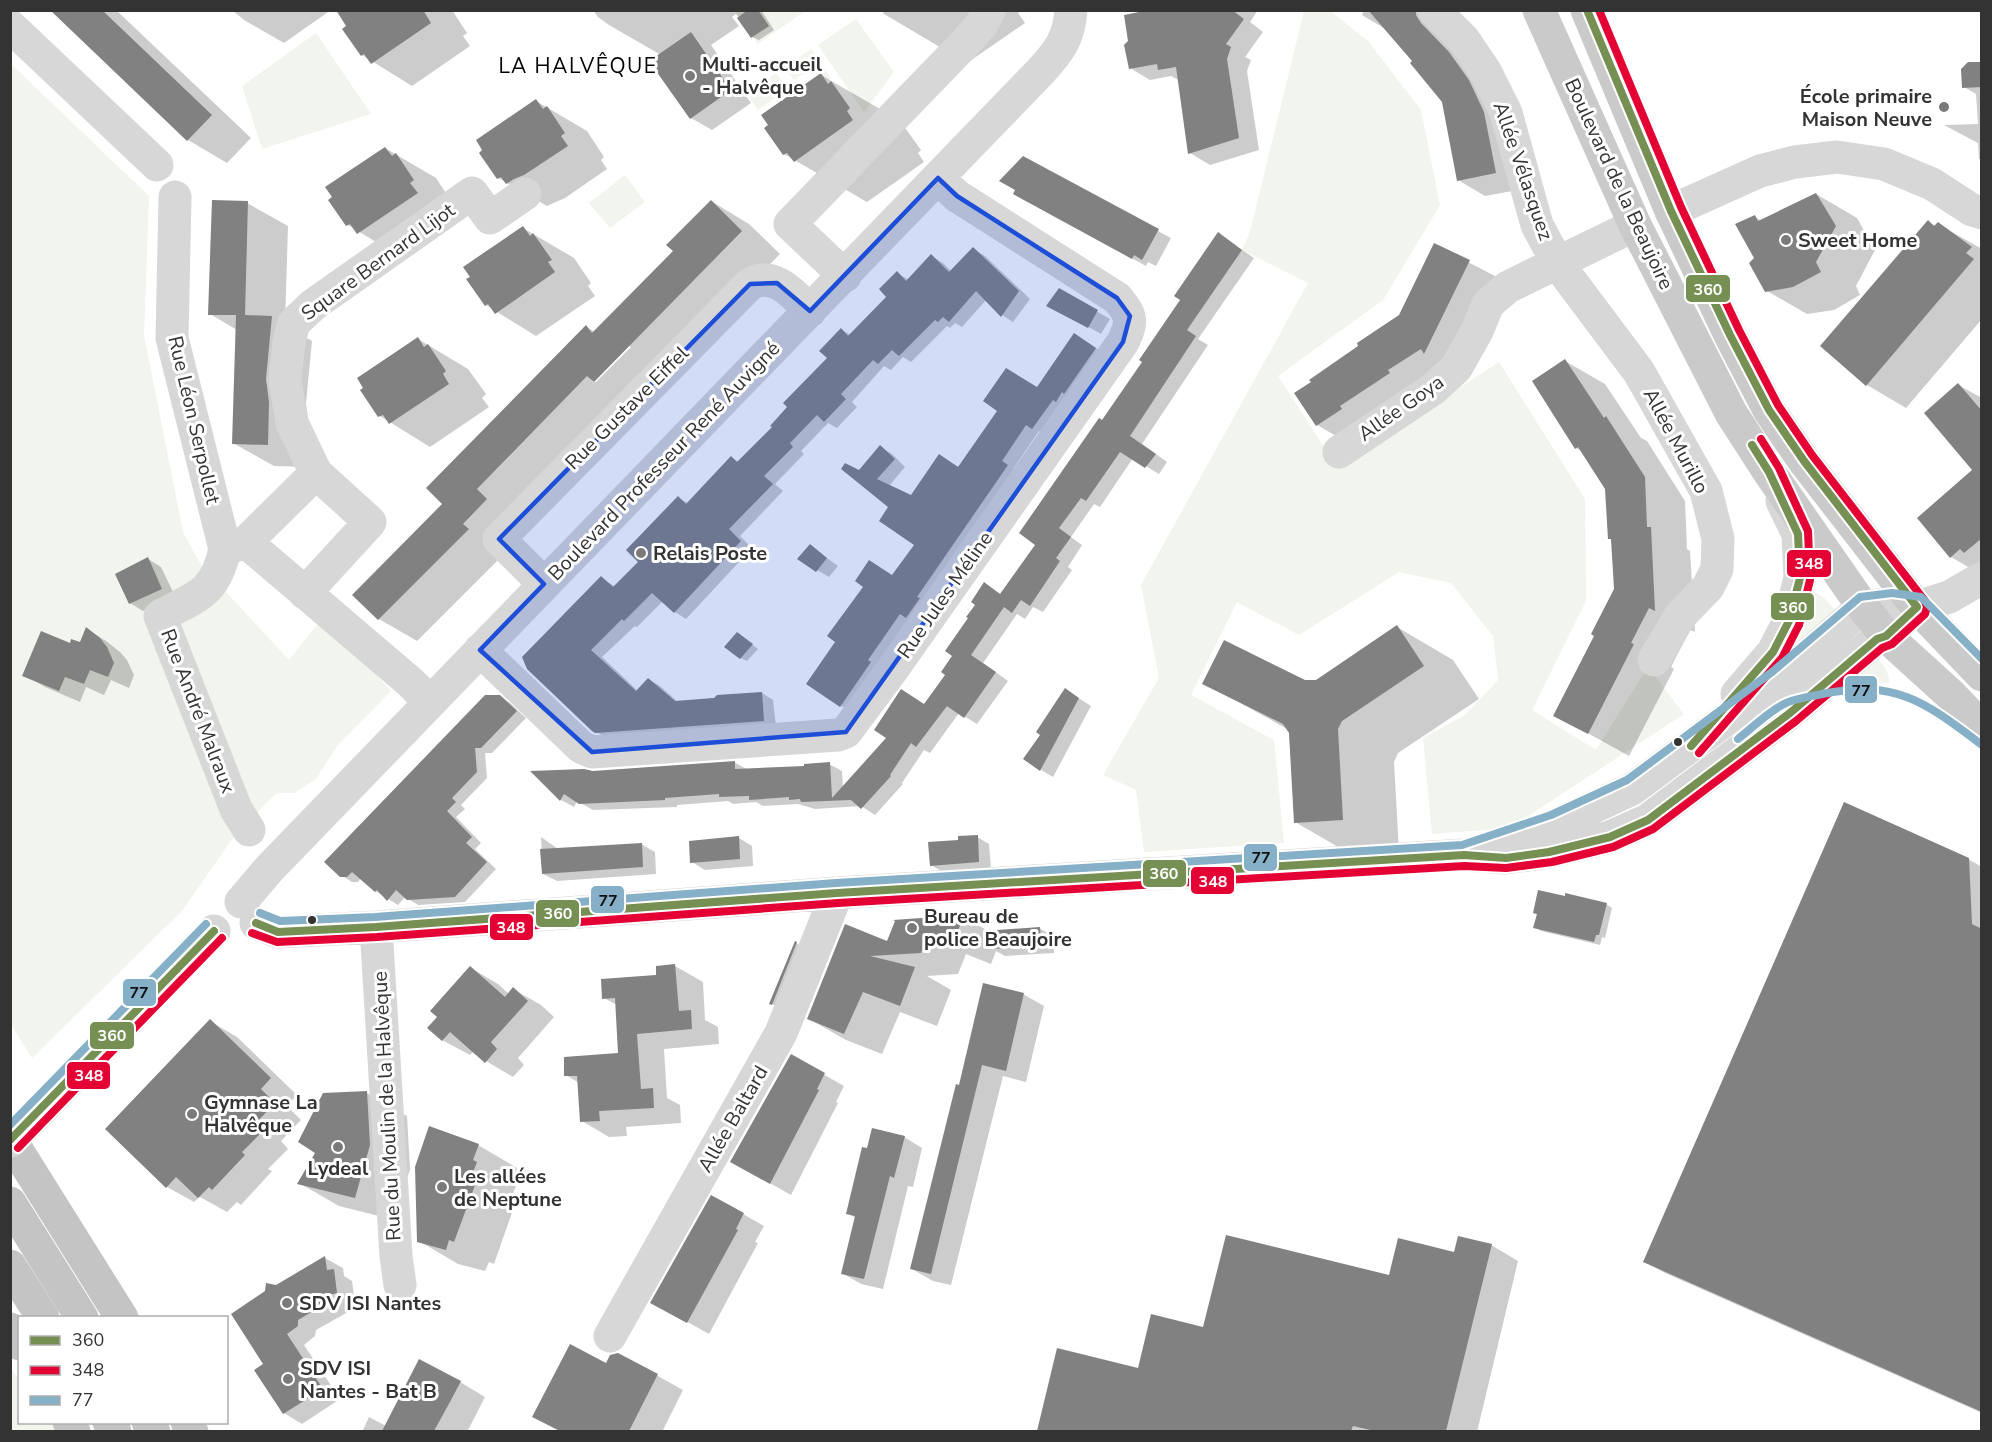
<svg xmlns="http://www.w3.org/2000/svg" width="1992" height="1442" font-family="'Nunito Sans',sans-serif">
<rect width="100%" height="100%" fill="#fff"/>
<path fill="#f1f5ed" d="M735,11H805L758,44Z
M1304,11H1330L1368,41L1421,110L1440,205L1383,300L1278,376L1324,447H1369L1499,362L1585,499L1586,601L1532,710L1596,750L1648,667L1684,714L1510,828L1432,834L1423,738L1465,715L1498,680L1493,636L1451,583L1399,572L1299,635L1237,602L1191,695L1274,740L1284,843L1144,852L1136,790L1103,775L1159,678L1141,585L1308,283L1242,250L1250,232Z
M856,19L894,72L864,112L818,45Z
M316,33L371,114L262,149L242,86Z
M811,49L831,78L827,81L816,65L794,80L785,67Z
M10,63L149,196L144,335L183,532L201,565L289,660L324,616L391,691L337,746L316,779L294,793H278L270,799L230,842L182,911L32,1058L10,1023Z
M776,73L788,89L758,110L747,94Z
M625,175L645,202L610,228L589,203Z
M1813,592C1824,595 1831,605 1838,614L1798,646L1792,641Z
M1875,657C1883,662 1890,674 1889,683H1849Z
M10,1368L19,1379L20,1422L53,1423L58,1431H11Z"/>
<path fill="#0003" fill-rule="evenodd" d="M52,10H116L251,138L227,163L188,140Z
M232,10H331L284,43L244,20Z
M350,10H452L467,33L463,36L470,46L412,86L362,55Z
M593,10H761L774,30L759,40L752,37L736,14L732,17L739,26L711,45L751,103L712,130L691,118L661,55L609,25L598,17Z
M881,10H1022L1018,13L1025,23L967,63L884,14Z
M1158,10H1258L1250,22L1263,32L1245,57L1251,60L1247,71L1259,150L1210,165L1190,153L1180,81L1171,76L1150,80L1130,68Z
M1364,10H1433L1477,69L1523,189L1485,196L1458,180L1443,101L1414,61L1387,30L1362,15Z
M1982,59V160L1979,159L1978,143L1944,125L1978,124L1976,94L1964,87Z
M821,75L894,117L903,125L921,150L918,153L924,162L867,202L784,154Z
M536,101L587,131L604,157L601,160L607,169L565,198L547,206L498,178L484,151Z
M385,148L436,178L453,204L399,256L348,225L330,200Z
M1816,194L1857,218L1875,250L1856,286L1860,295L1834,310L1807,314L1767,291L1755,217L1762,221Z
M711,201L749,224L780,254L633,403L506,552L417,641L379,619L355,595L444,504L586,327L595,332L675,251ZM628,345L631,347L596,382H592Z
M1028,201L1158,231L1171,238L1156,266L1148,262L1146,266Z
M247,203L288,226L285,325L312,341L306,403L309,426L308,467L274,466L233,443L237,330L210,314Z
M1928,222L1936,226L1938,224L1982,249V319L1906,408L1867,385Z
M523,228L574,258L591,283L588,286L595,296L536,336L486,305Z
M1219,234L1254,258L1198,339L1208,345L1142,444L1167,462L1159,474L1133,458L1100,507L1094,504L1071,537L1082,545L1068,567L1072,570L1043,612L1033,607L1025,619L1017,614L983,663L1008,681L977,724L959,713L930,753L924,750L902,783L903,784L875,815L861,806L815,809L798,804L763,806L756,802L733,804L728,801L677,805V807L593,810L577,801L574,807L561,800L534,773L593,772L734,762L748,770L806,767L829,764L842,771L843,788L925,705L947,674L997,592L1002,595L1037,544L1102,421L1144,361L1182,300Z
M1435,245L1497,277L1452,369L1345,441L1317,425L1297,394L1400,316Z
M973,249L985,256L1030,299L1013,322L1002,315L986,300L962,327L955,323L950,328L947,326L911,362L903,357L891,370L884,366L852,402L857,407L837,428L828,423L801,451L804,454L775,484L783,491L740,536L752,548L686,619L675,612L663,601L637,627L635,626L602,657L638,691L648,679L660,686L678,702L762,693L773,700L776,727L609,739L596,732L528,668L601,578L616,587L640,562L678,498L688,503L732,458L739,462L774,427L829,358L842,330L851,335L888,297L897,273L909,280L931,256L943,263L952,272Z
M1059,290L1110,319L1101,334L1049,305Z
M418,339L468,369L486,394L482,398L489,407L430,447L380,416Z
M1087,342L1107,356L1045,435L1039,431L1013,469L1019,472L853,712L841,706L893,577L916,544L890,506L860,472L880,447L892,454L905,467L889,486L912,497L940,456L960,468Z
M1565,361L1605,384L1641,438L1647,441L1685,501L1687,549L1690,551L1695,632L1690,630L1671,667L1674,669L1629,756L1555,715L1596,635L1615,589L1613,541L1609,538L1607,489L1583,452L1576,448Z
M1958,385L1982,398V575L1951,557L1974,471Z
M810,546L838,566L829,577L817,570Z
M148,559L161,567L175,596L143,611L130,603Z
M1397,627L1453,660L1479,699L1398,753L1394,762L1399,852L1352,855L1295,822L1289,730L1204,683L1316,681Z
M87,629L106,641L120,652L127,660L134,675L129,688L111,680L104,695L86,687L80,702L45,687L24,675L70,645L81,643Z
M744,638L758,649L747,661L741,658Z
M1066,690L1091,706L1053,777L1041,770Z
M499,696L510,703L526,718L492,753H485L487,778L461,805L465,809L456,817L481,843L475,849L496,869L465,902L418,905L405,897L398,905L375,891L361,878L358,882H352L341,875Z
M541,837L558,849L641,844L655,852L656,874L557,881L543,874Z
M977,837L989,844L991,869L943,872L931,865L960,841Z
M739,838L752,846L753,866L705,870L692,862Z
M1968,859L1982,867V1413L1665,1273L1644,1261Z
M1606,904L1612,908L1605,938L1602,937L1600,945L1541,931L1535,927L1538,915L1534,913Z
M964,917L997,936L1039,928L1053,936L1054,953L1005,956L996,951L991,964L966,954L958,974L927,976L951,990L937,1026L900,1012L882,1054L846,1040L809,1019L845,926L888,943L897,921Z
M796,943L803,947L778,1008L771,1003Z
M675,966L703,982L705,1020L718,1027L719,1044L664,1049L667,1098L680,1105L681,1123L626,1127L627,1136L609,1137L582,1121L579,1083L566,1075L620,1055L617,1005L604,998L658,977Z
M471,968L498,984L509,994L513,989L541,1005L554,1017L518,1058L524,1065L513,1077L486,1061L474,1051L470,1055L442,1040L439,1017Z
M1023,994L1044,1006L1026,1082L1003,1076L951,1285L933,1281L912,1269L960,1087Z
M210,1021L237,1037L297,1095L287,1106L301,1120L281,1141L288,1149L268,1169L272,1171L241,1205L237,1202L227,1212L200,1197L194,1202L167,1187Z
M791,1056L844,1086L836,1102L838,1103L791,1195L732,1162Z
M367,1093L407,1116L410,1169L395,1220L339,1206L299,1183Z
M904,1137L922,1148L913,1187L908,1186L883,1289L861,1284L842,1273L856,1218L847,1213L868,1150Z
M478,1145L517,1168L512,1184L516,1186L511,1198L516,1201L494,1264L489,1262L485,1271L458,1264L419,1241Z
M743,1214L764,1226L755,1242L758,1243L709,1334L652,1302Z
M1491,1245L1518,1261L1477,1432H1038L1059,1350L1139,1370L1204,1329L1390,1277L1455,1254Z
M325,1258L343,1268L344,1276L352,1281L355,1303L347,1305L348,1312L316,1330L315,1336L304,1345L340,1399L302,1424L284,1413L265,1365L276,1286Z
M618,1354L683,1390L662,1432H561L534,1416L607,1365Z
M460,1382L485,1397L467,1432H362L369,1417L386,1426Z"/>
<path fill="#818181" d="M50,10H102L212,115L187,141Z
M336,10H423L431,23L371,64L364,54L361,56L342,29L346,26Z
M748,10H758L769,26L751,38L737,18Z
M1149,10H1232L1244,19L1226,44L1231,47L1227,59L1239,138L1188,154L1176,67L1158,70L1157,64L1129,69L1124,45L1128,41L1124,15Z
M1368,10H1416V15L1421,23L1449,52L1469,80L1484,112L1496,173L1457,181L1442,102L1410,63L1412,61Z
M691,32L731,90L690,119L649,61Z
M1968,62H1982V87L1962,88L1961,69Z
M821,73L828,84L831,81L850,108L847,111L853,120L794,162L787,153L783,155L764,128L768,125L761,115Z
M536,99L543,109L547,106L565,133L561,136L568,146L524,175L514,179L506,184L501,177L497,179L479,153L482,150L476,140Z
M385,147L392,156L396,153L414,180L410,183L418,193L357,234L350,224L346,226L328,200L332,197L325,187Z
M1023,156L1159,229L1142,260L1134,255L1132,259L1013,194L1015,190L999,181Z
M1816,193L1836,226L1816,262L1821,272L1793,287L1765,292L1749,263L1754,258L1735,224L1755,215L1758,221Z
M212,200L248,201L245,315L272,316L266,379L269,402L268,445L232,444L236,315H208Z
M711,200L742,231L594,382L587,376L477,489L487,499L463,524L469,529L378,620L352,595L442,504L426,488L586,325L592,333L673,251L666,245Z
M1928,220L1934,226L1938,222L1972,247L1966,253L1974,259L1866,386L1820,346Z
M523,226L530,236L533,233L552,260L548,262L555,272L495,314L488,304L485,306L466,279L470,277L463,267Z
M1218,232L1242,250L1187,330L1196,336L1130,436L1156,454L1145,468L1120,452L1086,501L1081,498L1059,528L1071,537L1056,558L1060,561L1030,606L1021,600L1012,613L1004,607L971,655L996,672L964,718L947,706L916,747L911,743L890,775L891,776L861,809L851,800L801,802L800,799L789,800V797L749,800V796L719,797V794L665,798V800L579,804L564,794L560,801L530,771L584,769L593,771L735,761V769L804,766V764L830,762L832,798L886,738L874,730L901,689L924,704L945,675L941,672L952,656L945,651L968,618L966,617L975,605L971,602L984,582L1000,594L1035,545L1019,533L1099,418L1102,420L1142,362L1139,360L1180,300L1174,296Z
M1434,243L1470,260L1424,354L1421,349L1388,370L1390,373L1340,406L1342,409L1316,426L1294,393L1311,382L1309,380L1358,346L1357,343L1399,315Z
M973,247L1019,291L1001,317L976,291L949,322L943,317L938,322L935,320L899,356L892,350L878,364L873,360L841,394L846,399L824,422L817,415L790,443L793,447L764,476L773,484L729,529L741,541L674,613L652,593L624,621L622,619L591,650L636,691L648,678L675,701L714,698L717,695L762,692L764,721L595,733L592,731L527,669L522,657L601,576L613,587L638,562L626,550L678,496L686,504L731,456L737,462L772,427L770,426L787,407L783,403L827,358L819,351L841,328L848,336L886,297L879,289L897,271L906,281L931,254L949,272Z
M1059,288L1098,310L1088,328L1046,306Z
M1074,333L1096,348L1064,394L1062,392L1056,402L1053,400L1032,429L1026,425L1002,461L1008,465L917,597L920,598L906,618L900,614L868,660L871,662L840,707L806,684L835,642L827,636L863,587L855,581L869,560L892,575L914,545L879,521L888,507L841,469L845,463L859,470L880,445L895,459L877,479L911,495L939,454L958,467L997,411L983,401L1006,368L1037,387Z
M418,337L424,347L428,344L446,371L443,374L449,384L389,424L383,415L378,417L360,390L363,388L357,378Z
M1565,359L1604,418L1606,416L1645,477L1647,527H1651L1655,611L1649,608L1631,643L1634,644L1588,734L1553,716L1594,636L1591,634L1614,589L1611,539H1608L1605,489L1578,447L1575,449L1532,381Z
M1958,383L1982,411V538L1964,553L1960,549L1950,558L1917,518L1972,470L1924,413Z
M810,544L827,558L816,572L797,559Z
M148,557L162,589L129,604L115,574Z
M1397,625L1424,666L1342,721L1338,729L1343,820L1294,823L1289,733L1283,724L1202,684L1224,640L1305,680H1316Z
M86,627L100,638L107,647L114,663L108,677L90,670L84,684L65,677L59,691L22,676L41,631L70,643L71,639L80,642Z
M737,632L753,644L740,659L724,647Z
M1065,688L1079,698L1040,771L1023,759L1040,735L1036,732Z
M485,695H500L517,711L481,748H475L477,772L452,798L456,802L447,811L472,837L466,843L487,862L455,897L407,900L396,890L387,901L377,890L375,892L352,872L347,877H340L324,862Z
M1844,802L1969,858L1972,924L1982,929V1412L1643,1262Z
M978,835L979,862L930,866L928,842L958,840V836Z
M739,836L740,859L690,863L689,841Z
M642,843L643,867L542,874L540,849Z
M1538,890L1565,896V893L1607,903L1599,935H1596L1594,942L1533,928L1537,914L1533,913Z
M964,915L953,944L928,934L921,953L870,956L915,967L900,1006L863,992L844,1034L807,1019L845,924L887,941L895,921L893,920Z
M1040,927L1041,946L990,949L997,930Z
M795,941L797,942L772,1005L769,1004Z
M675,964L679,1011L691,1010L692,1029L637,1034L641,1089L653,1088L654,1108L599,1111L600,1121L580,1122L577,1076H564V1057L618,1053L615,998L602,999L601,979L656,975V966Z
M470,966L505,997L513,987L528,1001L491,1042L497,1049L485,1063L450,1032L442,1041L427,1028L437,1017L430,1011Z
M983,983L1024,993L1006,1071L982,1065L931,1274L910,1269L956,1084L959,1085Z
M210,1019L271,1078L261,1089L275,1103L254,1125L262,1132L242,1152L245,1155L212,1190L209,1187L198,1198L176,1177L166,1188L105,1129Z
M791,1054L825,1073L817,1089L819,1090L770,1184L730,1162Z
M367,1091L370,1145L355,1198L297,1184L315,1153L298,1142L323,1093Z
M429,1126L479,1144L473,1160L477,1162L472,1175L478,1177L454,1242L449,1240L446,1250L417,1242L415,1167Z
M872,1128L905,1136L894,1178L890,1176L864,1279L841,1274L855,1216L846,1214L862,1147L867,1148Z
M711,1195L744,1213L736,1229L738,1230L687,1323L650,1303Z
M1226,1235L1389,1275L1398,1238L1454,1252L1458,1236L1492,1244L1446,1431H1375L1353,1426L1351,1431H1037L1057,1348L1138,1368L1151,1314L1203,1327Z
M325,1256L327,1270L334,1269L337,1293L329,1295L330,1301L298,1320V1326L287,1334L323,1389L283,1414L254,1370L263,1364L231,1314L265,1291L266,1283L276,1285Z
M570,1344L606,1363L610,1355L618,1353L658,1374L629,1431H560L532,1417Z
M419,1359L461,1381L451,1400L434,1431H382Z"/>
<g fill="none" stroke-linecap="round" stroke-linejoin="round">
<path stroke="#d7d7d7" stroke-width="33" d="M1434,10L1464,40L1485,71L1506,113L1537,225L1558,264L1639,372L1706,491L1718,539L1717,569L1708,587L1680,616L1654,660
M10,26L157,165
M175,197L172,338L225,549L246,542L316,473L370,522L305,593
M1671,211L1760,171L1795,162L1837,157L1884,164L1932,184L1972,210L1982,213
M845,276L790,224L966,42L982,24L989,10
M1339,452L1433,389L1456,368L1477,331L1488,304L1508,287L1635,225
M316,473L292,423L285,381L289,342L294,323L313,305L472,193L490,218L525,194
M246,542L410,682L430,702
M225,549C215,594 198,596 160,616L236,809L249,830
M544,584L499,539L750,284C774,270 795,296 810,311
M480,650L581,747L592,752L838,735L846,732L892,670L1123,342C1133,321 1132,316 1117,298L957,196L938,178
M1737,694L1773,652L1789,621L1800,578L1798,534L1782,501
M1498,844L1555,825L1632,789L1779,680L1863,607L1891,603L1917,607L1949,597L1982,578
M241,902L269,869L1041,71C1059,51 1069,39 1071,10
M256,923L278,932L376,927L837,893L1464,855L1506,858L1549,852L1610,837L1648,820L1790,713L1877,639L1886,636L1917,607
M376,927L396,1256L400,1285
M35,1116L214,931
M610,1336L781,1033L837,893"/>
<path stroke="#cacaca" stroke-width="33" d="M1539,10L1635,225L1731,413L1769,472L1863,607L1886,636L1952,696L1982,728
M1587,10L1671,211L1730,335L1769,410L1804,461L1917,607L1982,675"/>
<path stroke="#c4c4c4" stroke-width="33" d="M10,1139L122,1318
M10,1203L82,1318
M10,1266L43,1318
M10,1329L20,1344
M69,1422L74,1432
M109,1422L115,1432
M148,1422L154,1432
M187,1422L192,1432"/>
<path stroke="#d7d7d7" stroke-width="33" d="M10,1141L35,1116"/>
<defs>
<path id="bus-1" d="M1691,746L1773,652L1789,621L1800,578L1798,534L1769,472L1752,445
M256,923L278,932L376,927L837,893L1464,855L1506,858L1549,852L1610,837L1648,820L1790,713L1877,639L1886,636L1917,607L1804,461L1769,410L1730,335L1671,211L1587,10
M10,1140L214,931"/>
<path id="bus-2" d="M1699,753L1782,658L1799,625L1810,580L1808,531L1779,468L1761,439
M252,933L277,942L377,937L838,903L1464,866L1506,868L1552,862L1613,847L1653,829L1796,721L1882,648L1892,644L1925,614L1927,607L1925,601L1812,455L1778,405L1739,330L1681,207L1599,10
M18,1148L222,938"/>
<path id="bus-3" d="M1738,739C1753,727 1766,714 1782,705C1794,698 1809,697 1822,694C1896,679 1925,702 1982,745
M260,913L280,921L375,917L836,883L1462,845L1551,815L1627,780L1772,672L1860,597L1892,593L1921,597L1982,659
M10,1125L206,924"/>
</defs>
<use href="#bus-1" stroke="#fff" stroke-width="12"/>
<use href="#bus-2" stroke="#fff" stroke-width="12"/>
<use href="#bus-3" stroke="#fff" stroke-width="12"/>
<use href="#bus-1" stroke="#768f53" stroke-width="8"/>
<use href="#bus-2" stroke="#e40134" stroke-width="8"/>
<use href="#bus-3" stroke="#86b0c7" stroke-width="8"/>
</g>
<path fill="#1d4ed8" fill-opacity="0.2" stroke="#1d4ed8" stroke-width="4.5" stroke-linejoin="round" d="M938,178L957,196L1117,298L1130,316L1123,342L846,732L592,752L480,650L544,584L499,539L750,284L777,283L810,311Z"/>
<g fill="#7a7a7a" stroke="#fff" stroke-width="2">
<circle cx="690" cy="76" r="6"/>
<circle cx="1944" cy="107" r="6"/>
<circle cx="1786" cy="240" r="6"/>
<circle cx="641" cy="553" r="6"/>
<circle cx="912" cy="928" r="6"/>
<circle cx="192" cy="1114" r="6"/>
<circle cx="338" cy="1147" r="6"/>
<circle cx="442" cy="1187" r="6"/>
<circle cx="287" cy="1303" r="6"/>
<circle cx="288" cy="1379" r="6"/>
</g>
<g fill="#333" stroke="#fff" stroke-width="2">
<circle cx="1678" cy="742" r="5"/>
<circle cx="312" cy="920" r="5"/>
</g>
<g text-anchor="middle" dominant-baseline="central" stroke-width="6" stroke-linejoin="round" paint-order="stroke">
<g font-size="20" font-weight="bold" fill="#333" stroke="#fff" text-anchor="start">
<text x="702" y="64">Multi-accueil<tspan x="702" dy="23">- Halvêque</tspan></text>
<text x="1932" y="96" text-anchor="end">École primaire<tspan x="1932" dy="23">Maison Neuve</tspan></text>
<text x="1798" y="240">Sweet Home</text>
<text x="653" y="553">Relais Poste</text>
<text x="924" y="916">Bureau de<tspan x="924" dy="23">police Beaujoire</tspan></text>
<text x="204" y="1102">Gymnase La<tspan x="204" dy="23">Halvêque</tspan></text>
<text x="338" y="1168" text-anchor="middle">Lydeal</text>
<text x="454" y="1176">Les allées<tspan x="454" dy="23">de Neptune</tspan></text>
<text x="299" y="1303">SDV ISI Nantes</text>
<text x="300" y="1368">SDV ISI<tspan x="300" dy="23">Nantes - Bat B</tspan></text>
</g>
<g font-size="20" fill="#333" stroke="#fff">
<text transform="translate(1523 171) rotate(71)">Allée Vélasquez</text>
<text transform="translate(1619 184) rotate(65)">Boulevard de la Beaujoire</text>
<text transform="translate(378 262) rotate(-36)">Square Bernard Lijot</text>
<text transform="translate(627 408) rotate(-45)">Rue Gustave Eiffel</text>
<text transform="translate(1401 408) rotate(-35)">Allée Goya</text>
<text transform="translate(194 420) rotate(77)">Rue Léon Serpollet</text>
<text transform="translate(1676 441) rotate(62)">Allée Murillo</text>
<text transform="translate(664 461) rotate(-46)">Boulevard Professeur René Auvigné</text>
<text transform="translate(945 595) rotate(-55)">Rue Jules Méline</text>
<text transform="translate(198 711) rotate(69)">Rue André Malraux</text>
<text transform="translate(387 1106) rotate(-93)">Rue du Moulin de la Halvêque</text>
<text transform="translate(733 1119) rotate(-60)">Allée Baltard</text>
</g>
<g font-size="21" letter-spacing="1.5" fill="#000" stroke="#fff">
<text x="578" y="66">LA HALVÊQUE</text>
</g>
</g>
<g stroke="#fff" stroke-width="2">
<rect x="1685" y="274" width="46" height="29" rx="6" fill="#768f53"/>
<rect x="1786" y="549" width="46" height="29" rx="6" fill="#e40134"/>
<rect x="1770" y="592" width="45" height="29" rx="6" fill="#768f53"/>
<rect x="1844" y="675" width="34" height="29" rx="6" fill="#86b0c7"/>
<rect x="1243" y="843" width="35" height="29" rx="6" fill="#86b0c7"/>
<rect x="1142" y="859" width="45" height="29" rx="6" fill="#768f53"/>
<rect x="1190" y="866" width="45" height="29" rx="6" fill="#e40134"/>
<rect x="590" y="885" width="35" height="29" rx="6" fill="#86b0c7"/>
<rect x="535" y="899" width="45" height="29" rx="6" fill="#768f53"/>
<rect x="489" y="913" width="45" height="28" rx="6" fill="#e40134"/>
<rect x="122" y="978" width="35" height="29" rx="6" fill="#86b0c7"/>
<rect x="89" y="1021" width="46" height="29" rx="6" fill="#768f53"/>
<rect x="66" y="1061" width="45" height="29" rx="6" fill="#e40134"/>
</g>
<g font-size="16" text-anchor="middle" font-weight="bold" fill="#fff">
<text x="1708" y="295">360</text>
<text x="1809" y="569">348</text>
<text x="1793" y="613">360</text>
<text x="1164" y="879">360</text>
<text x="1213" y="887">348</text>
<text x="558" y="919">360</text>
<text x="511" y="933">348</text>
<text x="112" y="1041">360</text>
<text x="89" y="1081">348</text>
</g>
<g font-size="16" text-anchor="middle" font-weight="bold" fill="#111">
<text x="1861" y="696">77</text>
<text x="1261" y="863">77</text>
<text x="608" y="906">77</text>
<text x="139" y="998">77</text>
</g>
<rect width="1992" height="1442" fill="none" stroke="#333333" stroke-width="24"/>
<rect x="18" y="1316" width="210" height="108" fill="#ffffff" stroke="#adadad" stroke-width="1.5"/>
<rect x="30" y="1336" width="30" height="9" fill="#768f53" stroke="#adadad" stroke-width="1.5"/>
<text x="72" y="1346" font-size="18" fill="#333333">360</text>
<rect x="30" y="1366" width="30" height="9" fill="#e40134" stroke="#adadad" stroke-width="1.5"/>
<text x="72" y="1376" font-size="18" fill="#333333">348</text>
<rect x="30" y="1396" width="30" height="9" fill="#86b0c7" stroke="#adadad" stroke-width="1.5"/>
<text x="72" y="1406" font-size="18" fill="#333333">77</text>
</svg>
